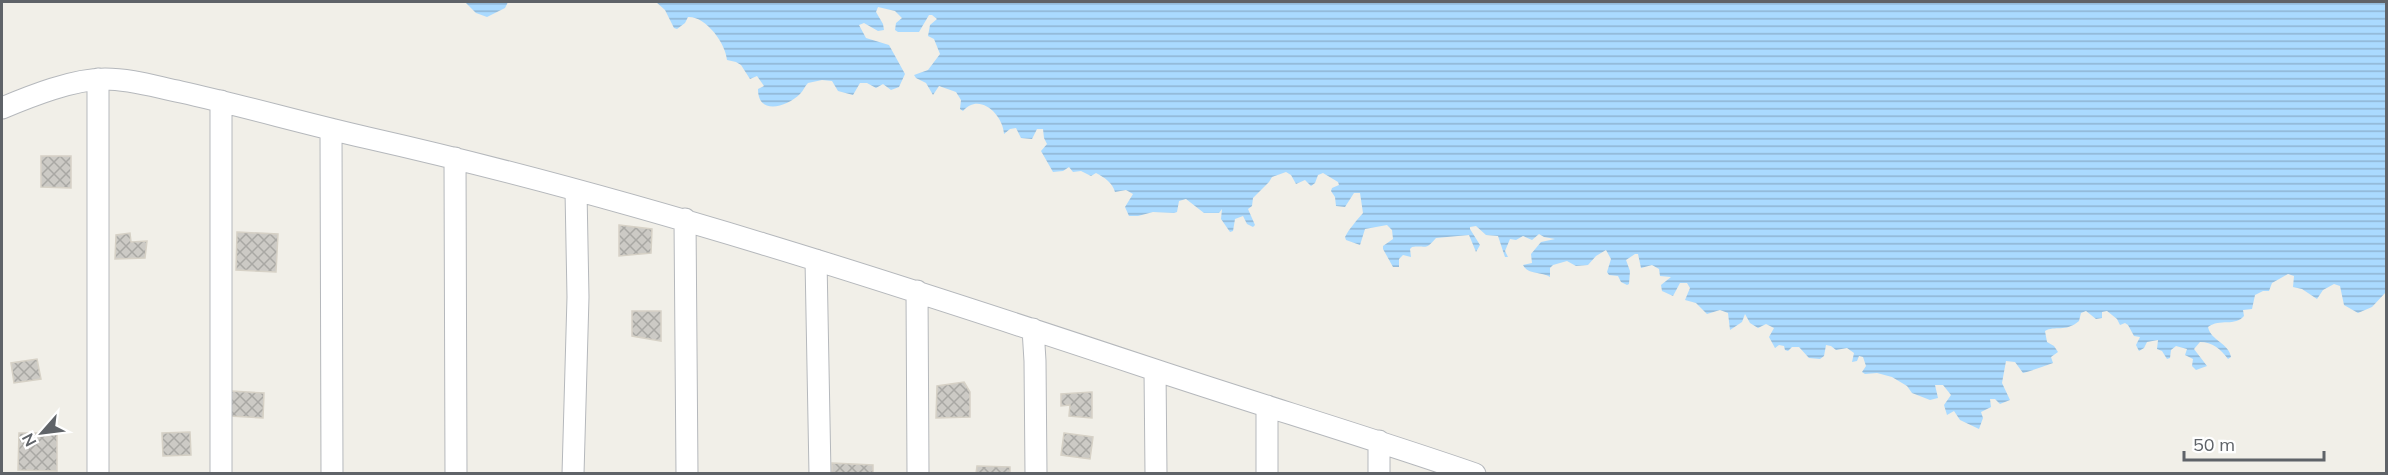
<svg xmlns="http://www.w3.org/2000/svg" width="2388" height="475" font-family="Mulish,sans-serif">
<defs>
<pattern id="water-rules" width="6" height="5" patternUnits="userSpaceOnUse" patternTransform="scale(1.5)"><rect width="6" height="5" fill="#aadaff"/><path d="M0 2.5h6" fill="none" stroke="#8eb4d2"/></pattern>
<pattern id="building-cross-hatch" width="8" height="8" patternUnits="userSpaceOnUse" patternTransform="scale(1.5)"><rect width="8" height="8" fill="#cccac5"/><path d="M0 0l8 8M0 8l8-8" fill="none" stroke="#a9a8a4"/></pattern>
</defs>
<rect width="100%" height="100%" fill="#f1efe8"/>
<path fill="url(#water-rules)" d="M465,2H508L505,8L487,17L476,13Z
M656,2H2386V292L2372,307L2358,313L2344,305L2340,286L2334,284L2323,290L2317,299L2302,289L2293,287L2294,276L2288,274L2272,283L2269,291H2263L2255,295L2252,309L2243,310L2244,316C2235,327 2220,318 2208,327C2211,341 2229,343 2231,357L2228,359C2221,349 2212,342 2200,342L2194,349L2207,366L2196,370L2192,366L2193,359L2185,355L2187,349L2176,346L2171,350L2170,358L2167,359L2162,351L2157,349L2158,340L2147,342L2144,348L2139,351L2136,345L2140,337L2134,336L2128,325L2125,323L2120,325L2117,319L2107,311L2102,312V318L2096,319L2086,311L2081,313L2079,321C2065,333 2055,325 2045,331L2047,342L2054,346L2058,352L2051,357L2053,363C2043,367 2033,370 2023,373L2015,362L2006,361L2002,383L2010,400L2000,404L1995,399H1990L1991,407L1981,412L1983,418L1979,429L1960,420L1954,411L1947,415L1944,405L1951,395L1943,385H1935L1938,398L1930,400L1912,393L1907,386L1892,377L1877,373L1865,374L1862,372L1866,366L1863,357L1859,356L1857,361L1852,362L1854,353L1847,348L1836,350L1831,346L1826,345L1824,356L1820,359L1809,358L1799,347H1792L1788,351L1785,350L1784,346L1779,345L1775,348L1769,337L1774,328L1766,324L1758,328L1750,323L1745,314L1742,322L1730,330L1728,313L1720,310L1707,314L1696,303L1685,300L1690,288L1687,283H1680L1673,296L1662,291L1661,285L1671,277L1660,276L1659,269L1652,265L1641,268L1638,254H1635L1626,260L1630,271L1629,284L1627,285L1621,282L1618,276L1609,275L1607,272L1611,259L1606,250L1596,256L1588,265L1576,266L1567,261L1553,265L1550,268V277C1541,271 1528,275 1523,265L1532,263L1531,254L1541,242L1555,239L1544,237L1539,234L1532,240L1523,236L1516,240L1510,239L1505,251L1508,257H1505L1498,236L1486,235L1476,226L1470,227V229L1480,245L1476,252L1469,235L1436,238C1425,251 1427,245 1412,247L1410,249L1411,257L1403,255L1399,259V267H1393L1383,249V246L1393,239L1392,230L1387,225L1365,229L1360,245L1346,240L1345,237C1349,229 1357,220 1363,213L1360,193H1354L1345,207L1336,206L1335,197L1331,191L1332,188L1339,185L1338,182L1323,173L1318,175L1315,183L1311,186L1305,180L1296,184L1291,175L1286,172L1272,177L1269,182L1253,198L1252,206L1248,209L1255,225L1253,227L1247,224L1243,216L1235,219L1233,231L1230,232L1221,219L1222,209L1219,213H1204L1186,199L1179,201L1177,212L1174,213L1153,212L1138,216H1129L1125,207L1133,194L1126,190L1115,192C1112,182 1105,178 1096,173L1091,176L1081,171L1073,172L1069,167L1063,171L1053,172L1041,151L1047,144L1044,138L1043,129H1037L1032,139L1021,138L1016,128L1010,129L1004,134C1003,114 979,92 963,111L960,109L961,100L956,92L939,86L933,95L926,83L916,78L914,75L928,70L940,54L934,39L928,36L930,25L937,19L932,15H929L919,32H898L895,30L896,23L902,18L895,11L878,7L876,12L883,24L884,30L878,31L864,23L859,25L866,38L889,45L905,74L899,87L891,90L883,84L876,88L867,83H860L853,95L838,91L832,81L822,80L808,83C805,86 803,91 800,94C787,107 758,116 758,89L764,86L757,76L750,79L741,65L736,62L727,60C726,44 706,16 688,17L685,23L677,29L674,28L665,10Z"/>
<path fill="url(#building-cross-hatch)" stroke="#d6d1c6" stroke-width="1.5" d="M41,156H71V188L41,187Z
M619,225L652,229L651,253L619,256Z
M237,232L278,234L276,272L236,270Z
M130,233L131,242L147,241L145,258L115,259L116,235Z
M632,311H661V341L632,336Z
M37,359L41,379L14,383L11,363Z
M964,382L970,392V417L936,418L937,386Z
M231,391L264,393L263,418L230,416Z
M1092,392V418L1069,416L1070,405L1061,406V394Z
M190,432L191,455L163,456L162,433Z
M19,433H57V471L18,470Z
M1064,433L1093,437L1090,459L1061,455Z
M832,463L873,465V474H832Z
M977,466L1010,467V474H976Z"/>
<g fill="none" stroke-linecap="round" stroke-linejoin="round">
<defs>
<path id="minor" d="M98,79V474
M2,108C31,96 73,79 105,79C131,79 156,87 181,92C244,106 306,124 368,138C634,198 893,283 1152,369C1260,405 1368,437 1475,474
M331,129L332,474
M455,158L456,474
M685,219L687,474
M816,260L820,474
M917,291L918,474
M1033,329L1035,361L1036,474
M1155,370L1156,474
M1267,406V474
M1379,441V474
M221,474V101
M573,474L578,297L576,191"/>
</defs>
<use href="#minor" stroke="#b5b8bc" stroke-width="23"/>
<use href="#minor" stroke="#fff" stroke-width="21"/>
</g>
<rect width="2388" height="475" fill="none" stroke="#5f6368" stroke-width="6"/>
<g transform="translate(42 433) rotate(242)" stroke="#ffffff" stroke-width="4.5" paint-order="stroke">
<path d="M0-4.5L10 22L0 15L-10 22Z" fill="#5f6368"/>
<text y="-9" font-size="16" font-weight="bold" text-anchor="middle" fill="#5f6368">N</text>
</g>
<path d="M2184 451v9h140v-9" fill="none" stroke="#5f6368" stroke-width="3"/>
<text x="2193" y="451" font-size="18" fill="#5f6368" stroke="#ffffff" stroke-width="4.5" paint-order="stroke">50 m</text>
</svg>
